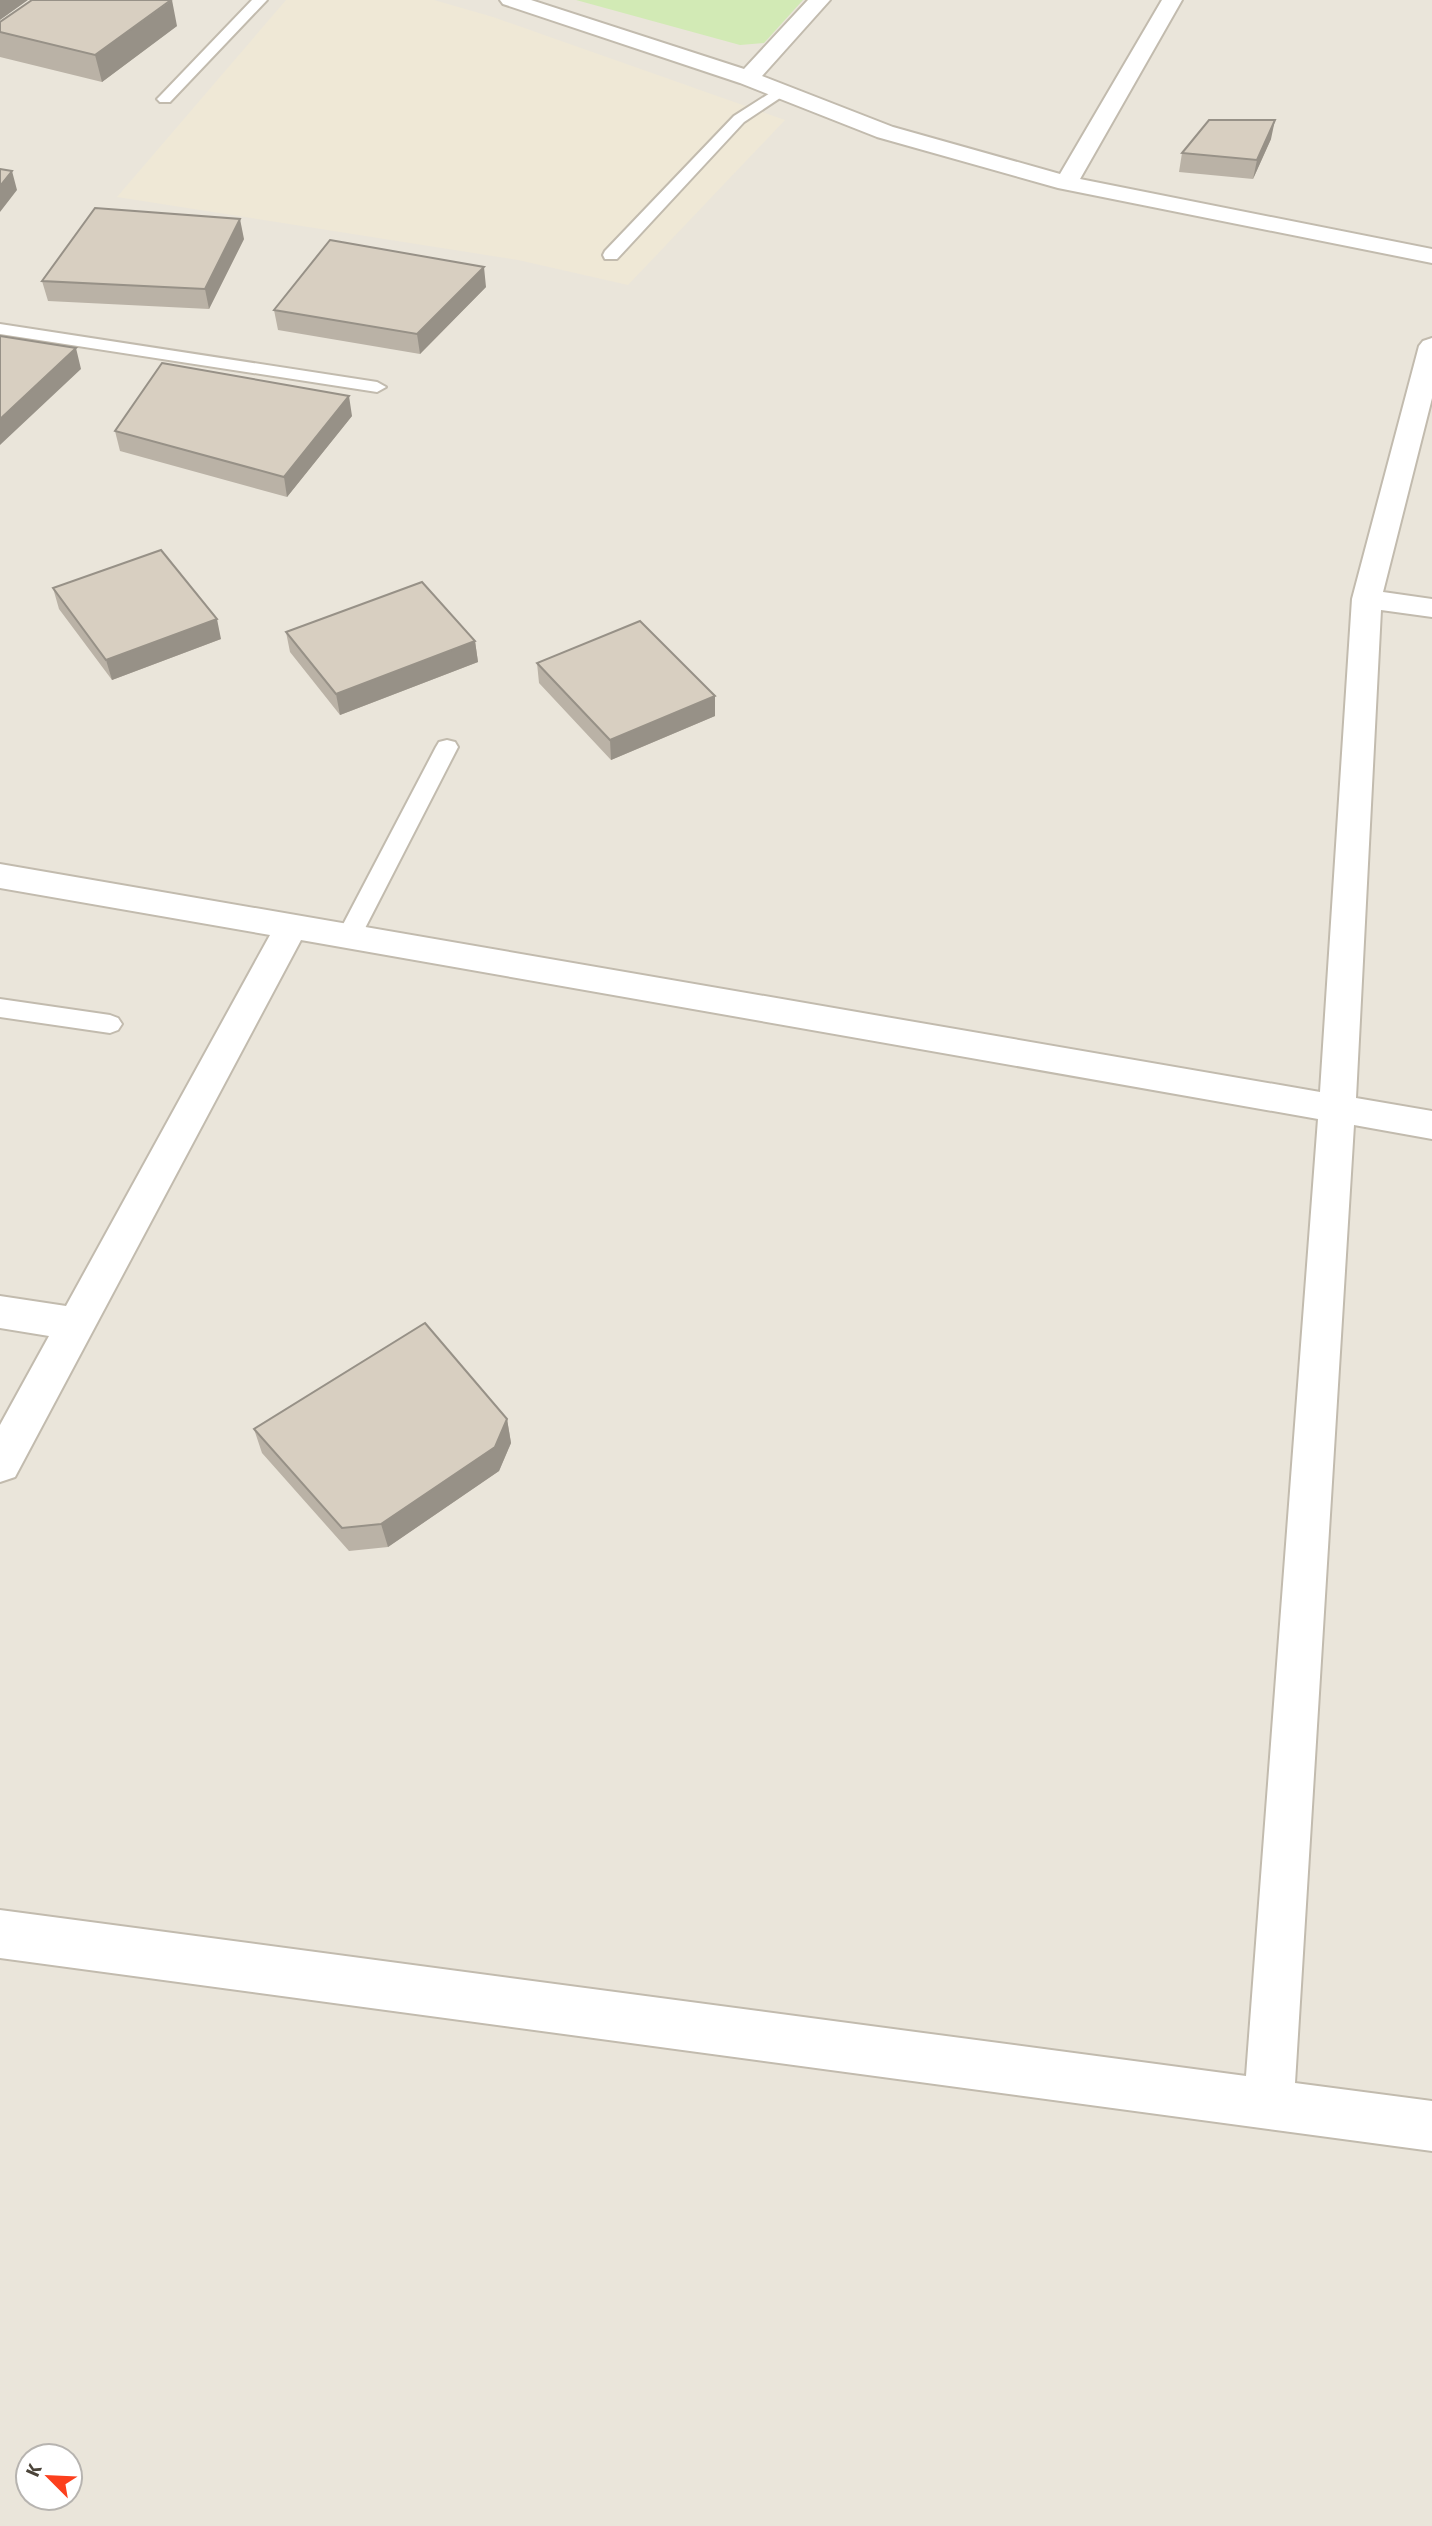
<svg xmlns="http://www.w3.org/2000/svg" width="1432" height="2526" font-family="'Fira Sans Condensed',sans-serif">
<rect width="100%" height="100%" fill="#f6f3ec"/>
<path fill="#eae5da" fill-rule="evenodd" d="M0,0H1432V2526H0ZM28,2456H70V2498H28Z"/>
<path fill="#efe8d6" d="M286,0H434L493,17L785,120L628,285L518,260L117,197Z"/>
<path fill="#d2eab5" d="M576,0H803L764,43L740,45Z"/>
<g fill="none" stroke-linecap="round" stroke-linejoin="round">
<defs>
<path id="lane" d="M252,0H267L170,102H160L157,99L160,96Z
M781,86L786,88L789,91L786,94L744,122L617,259H605L603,255L605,251L734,116Z
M0,324L377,382L386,387L377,392L0,334Z
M447,740L455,742L458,747L361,936L357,942L349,944L341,942L337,936L436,747L439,742Z
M0,999L110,1015L118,1018L122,1024L118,1030L110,1033L0,1017Z"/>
<path id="street" d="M500,0H531L744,69L808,0H830L762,76L893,127L1060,174L1162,0H1182L1080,179L1432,249V263L1058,188L877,137L740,83L503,4Z
M1432,338V398L1383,592L1432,599V617L1381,610L1356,1098L1432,1111V1139L1354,1125L1295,2083L1432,2101V2151L0,1958V1910L1246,2076L1318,1119L301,940L15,1477L0,1482V1425L49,1336L0,1328V1296L66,1306L270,935L0,888V864L1320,1092L1352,599L1419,346L1423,341Z"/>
</defs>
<use href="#lane" stroke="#c2bbae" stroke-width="4"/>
<use href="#street" stroke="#c2bbae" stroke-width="4"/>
<use href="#lane" fill="#fff" fill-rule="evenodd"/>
<use href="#street" fill="#fff" fill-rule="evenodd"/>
</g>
<path fill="#bab2a6" d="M0,22L177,26L102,82L0,57Z
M1271,139L1253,179L1179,172L1182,153Z
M244,239L209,309L48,301L42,281Z
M486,287L420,354L278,330L274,310Z
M352,416L287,497L120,451L115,431Z
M53,588L221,639L112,680L59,609Z
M286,632L475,641L478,662L340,715L290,652Z
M537,663L715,716L611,760L539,683Z
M507,1419L511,1443L499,1471L388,1547L349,1551L262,1453L254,1429Z"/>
<path fill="#979187" d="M0,0H28L0,20Z
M172,0L177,26L102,82L95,55Z
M1275,120L1271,139L1253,179L1257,160Z
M12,171L17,190L0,212V186Z
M240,219L244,239L209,309L205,289Z
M484,267L486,287L420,354L417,334Z
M76,348L81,369L0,445V419Z
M349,396L352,416L287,497L284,477Z
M217,619L221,639L112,680L106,660Z
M475,641L478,662L340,715L336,694Z
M715,696V716L611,760L610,740Z
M507,1419L511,1443L499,1471L388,1547L381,1524Z"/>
<path fill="#d8cfc1" stroke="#979187" stroke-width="2" d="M32,0H171L95,55L0,32V22Z
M1209,120H1275L1257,160L1182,153Z
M0,169L12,171L0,186Z
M95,208L240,219L205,289L42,281Z
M330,240L484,267L417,334L274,310Z
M0,336L76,348L0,419Z
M162,363L349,396L284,477L115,431Z
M161,550L217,619L106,660L53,588Z
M422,582L475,641L336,694L286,632Z
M640,621L715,696L610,740L537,663Z
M425,1323L507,1419L495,1447L381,1524L342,1528L254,1429Z"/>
<g transform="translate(49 2477) rotate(294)"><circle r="33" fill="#ffffff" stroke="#b7b4b0" stroke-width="2"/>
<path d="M0-5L12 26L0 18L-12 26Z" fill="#fc3f1d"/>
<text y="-10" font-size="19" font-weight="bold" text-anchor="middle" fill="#4b4439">K</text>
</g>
</svg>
